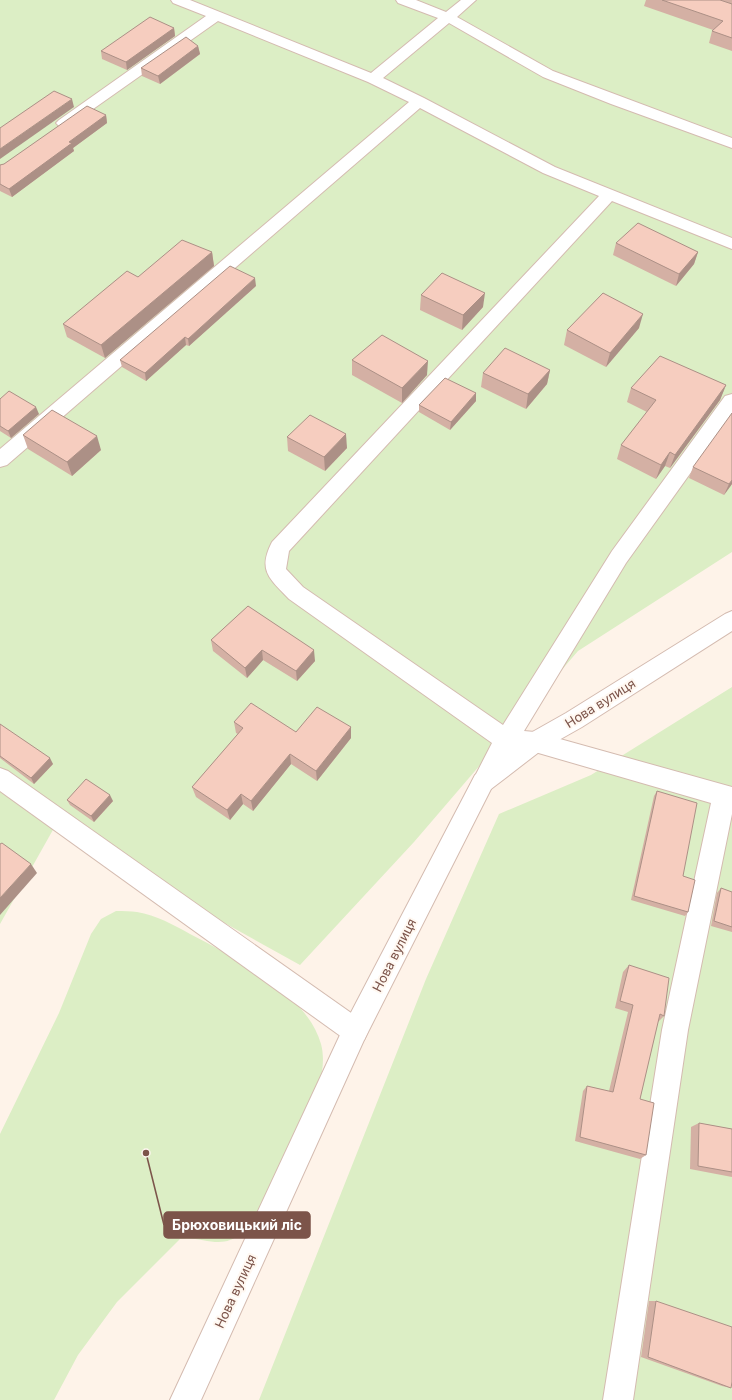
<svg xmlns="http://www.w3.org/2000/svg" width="732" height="1400" font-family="Inter,sans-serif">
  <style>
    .green { fill: #dceec5 }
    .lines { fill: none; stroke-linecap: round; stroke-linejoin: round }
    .minor-casing { stroke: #d4bbb0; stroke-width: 2 }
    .tertiary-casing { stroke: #d4bbb0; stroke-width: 2 }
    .minor { fill: #fff; fill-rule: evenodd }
    .tertiary { fill: #fff; fill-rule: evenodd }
    .wall { fill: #d4b0a4 }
    .shaded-wall { fill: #ac9086 }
    .building { fill: #f6cdbf; stroke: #ac9086 }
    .labels { text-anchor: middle; stroke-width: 4; stroke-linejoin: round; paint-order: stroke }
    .street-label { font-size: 13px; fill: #7c544a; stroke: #fff8f1 }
    .leader { fill: none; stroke: #7c544a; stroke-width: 1.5 }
    .callout-dot { fill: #7c544a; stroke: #fff8f1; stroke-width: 1.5 }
    .callout { fill: #7c544a; stroke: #7c544a; stroke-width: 1.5 }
    .callout-label { font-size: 14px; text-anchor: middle; font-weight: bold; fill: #fff }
  </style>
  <rect width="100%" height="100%" fill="#fef3e9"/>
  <g class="green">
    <polygon points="0,0 732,0 732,552 578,651 414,842 300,965 54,828 0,924"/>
    <polygon points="732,687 732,1400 259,1400 426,979 499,814 591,775"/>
    <path d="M116,911C123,911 131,911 137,912C156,915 174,925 190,934C225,952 260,971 289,997C303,1009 316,1026 321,1044C331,1081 300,1130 285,1163C273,1190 261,1228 230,1240C215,1246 197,1236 180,1239L117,1302L78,1355L54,1400H0V1134L59,1013L91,934L101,919Z"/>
  </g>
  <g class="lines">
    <defs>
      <g id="minor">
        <path d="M171,0H190L371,73L438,18L398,3L396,0H416L446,12L461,0H476L457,17L553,71L732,138V148L611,104L543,77L449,23L383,78L424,98L555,167L732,238V249L612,201L289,551L286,569L303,587L503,725L612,551L725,396L732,394V415L626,563L524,731L535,732L732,787V814L688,1030L633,1400H603L662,1030L711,803L535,752L512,750L491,789L483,792L475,789L472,782L492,743L289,599C270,579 257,571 272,542L599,196L543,173L420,108L7,465L0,467V449L409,102L368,82L218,21L69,126H59L56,123L59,120L206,16L173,3Z"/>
        <polygon points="0,768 8,771 364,1022 368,1031 364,1040 355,1044 346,1040 0,791"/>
      </g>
      <polygon id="tertiary" points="732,611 732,631 582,727 543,749 491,789 364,1040 201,1400 170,1400 346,1022 475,775 527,735 566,713 725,614"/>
    </defs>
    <use href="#minor" class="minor-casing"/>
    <use href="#tertiary" class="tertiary-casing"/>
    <use href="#minor" class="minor"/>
    <use href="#tertiary" class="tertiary"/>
  </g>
  <g class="wall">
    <polygon points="646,0 732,0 732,51 709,43 712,31 713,30 644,6"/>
    <polygon points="174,28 175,36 127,70 102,59 101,51"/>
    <polygon points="198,46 200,54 160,84 142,76 141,68"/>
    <polygon points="106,115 107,123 73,148 74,151 12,197 0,191 0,165 4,164"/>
    <polygon points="616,243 698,252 694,264 676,286 613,255"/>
    <polygon points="212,252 214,266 105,358 67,337 63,324 138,277"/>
    <polygon points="256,286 189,346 186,345 146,381 122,367 120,360"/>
    <polygon points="421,295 483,307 462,330 420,310"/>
    <polygon points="639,328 606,367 564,345 567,330"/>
    <polygon points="352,360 427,375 402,403 352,375"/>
    <polygon points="550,370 547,384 526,409 481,387 483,373"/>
    <polygon points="726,385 720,400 670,468 665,466 656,479 617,459 621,445 647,412 627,402 631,388"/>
    <polygon points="0,399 39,414 11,438 0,431"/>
    <polygon points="476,401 450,430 419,412 419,405"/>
    <polygon points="23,435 101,450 72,476 28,449"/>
    <polygon points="287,437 347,448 325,471 288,451"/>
    <polygon points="693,467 732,484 724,495 689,478"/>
    <polygon points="248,606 315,661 297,681 263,660 247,678 213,651 211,640"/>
    <polygon points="234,722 296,732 351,727 351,738 317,781 291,764 253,811 243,804 230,820 196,797 192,787 238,734 236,733"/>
    <polygon points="0,724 53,764 34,784 0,758"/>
    <polygon points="657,791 688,912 685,916 631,900 654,796"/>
    <polygon points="67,800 113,801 94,822 70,805"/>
    <polygon points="721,888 732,892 732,932 711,926 717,893"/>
    <polygon points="629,965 664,1016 658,1022 640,1099 646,1155 640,1159 575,1141 583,1091 587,1086 609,1091 628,1012 615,1008 623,972"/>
    <polygon points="699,1123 732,1129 732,1177 690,1169 691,1127"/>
    <polygon points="649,1301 656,1301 731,1388 722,1386 641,1357"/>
  </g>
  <g class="shaded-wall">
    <polygon points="174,28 175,36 127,70 126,62"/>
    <polygon points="198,46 200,54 160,84 158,76"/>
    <polygon points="72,99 74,107 0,159 0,149"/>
    <polygon points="106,115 107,123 73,148 74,151 12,197 9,189 69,142"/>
    <polygon points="212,252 214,266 105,358 101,345"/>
    <polygon points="698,252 694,264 676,286 679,274"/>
    <polygon points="255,278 256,286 189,346 188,339"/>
    <polygon points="485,293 483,307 462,330 463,315"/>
    <polygon points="643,314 639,328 606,367 610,353"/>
    <polygon points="185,337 186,345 146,381 145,373"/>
    <polygon points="428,361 427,375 402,403 402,388"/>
    <polygon points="550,370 547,384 526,409 528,394"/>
    <polygon points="726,385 720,400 670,468 675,455"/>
    <polygon points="476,393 476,401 450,430 451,422"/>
    <polygon points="36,407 39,414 11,438 8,431"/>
    <polygon points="346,434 347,448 325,471 324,457"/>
    <polygon points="97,436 101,450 72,476 67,462"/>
    <polygon points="670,452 665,466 656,479 661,465"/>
    <polygon points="732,480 732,484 724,495 729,484"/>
    <polygon points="262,650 263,660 247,678 245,668"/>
    <polygon points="314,650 315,661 297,681 296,671"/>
    <polygon points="351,727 351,738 317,781 316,771"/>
    <polygon points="290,754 291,764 253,811 251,801"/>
    <polygon points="50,758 53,764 34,784 31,778"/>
    <polygon points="241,794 243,804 230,820 227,810"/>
    <polygon points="110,795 113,801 94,822 91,816"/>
    <polygon points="31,864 37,873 0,915 0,898"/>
  </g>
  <g class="building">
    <polygon points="662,0 720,0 732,4 732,38 712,31 723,21"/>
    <polygon points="150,17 174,28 126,62 101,51"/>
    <polygon points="186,37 198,46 158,76 141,68"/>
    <polygon points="54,91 72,99 0,149 0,128"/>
    <polygon points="87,106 106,115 69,142 72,143 9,189 0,184 0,165 4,164"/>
    <polygon points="638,223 698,252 679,274 616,243"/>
    <polygon points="182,240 212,252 101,345 63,324 127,271 138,277"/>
    <polygon points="230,266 255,278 188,339 185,337 145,373 120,360"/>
    <polygon points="442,273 485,293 463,315 421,295"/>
    <polygon points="603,293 643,314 610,353 567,330"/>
    <polygon points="382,335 428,361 402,388 352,360"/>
    <polygon points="505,348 550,370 528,394 483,373"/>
    <polygon points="660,356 726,385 675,455 670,452 661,465 621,445 656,400 631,388"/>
    <polygon points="445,378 476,393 451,422 419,405"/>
    <polygon points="9,391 36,407 8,431 0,426 0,399"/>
    <polygon points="52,410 97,436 67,462 23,435"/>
    <polygon points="732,413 732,480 729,484 693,467"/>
    <polygon points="310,415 346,434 324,457 287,437"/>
    <polygon points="248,606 314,650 296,671 262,650 245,668 211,640"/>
    <polygon points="251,703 296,732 317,707 351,727 316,771 290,754 251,801 241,794 227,810 192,787 243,728 234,722"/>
    <polygon points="0,724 50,758 31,778 0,756"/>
    <polygon points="86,779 110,795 91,816 67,800"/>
    <polygon points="657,791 697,803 683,876 695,880 688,912 634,896"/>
    <polygon points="2,843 31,864 0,898 0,844"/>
    <polygon points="721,888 732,892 732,927 714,921"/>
    <polygon points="629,965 669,978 664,1016 660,1014 640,1099 654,1103 646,1155 580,1137 587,1086 613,1092 633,1005 620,1001"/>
    <polygon points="699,1123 732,1129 732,1172 698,1166"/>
    <polygon points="656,1301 732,1327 732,1382 731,1388 648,1357"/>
  </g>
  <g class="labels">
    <g class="street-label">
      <text transform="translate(600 703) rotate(-32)" y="5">Нова вулиця</text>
      <text transform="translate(394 955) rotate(-63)" y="5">Нова вулиця</text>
      <text transform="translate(235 1291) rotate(-65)" y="5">Нова вулиця</text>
    </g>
  </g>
  <path class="leader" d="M146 1153L164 1225"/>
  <circle class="callout-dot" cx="146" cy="1153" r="4"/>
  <rect class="callout" x="164" y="1212" width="146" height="26" rx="4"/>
  <g class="callout-label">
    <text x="237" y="1230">Брюховицький ліс</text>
  </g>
</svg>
